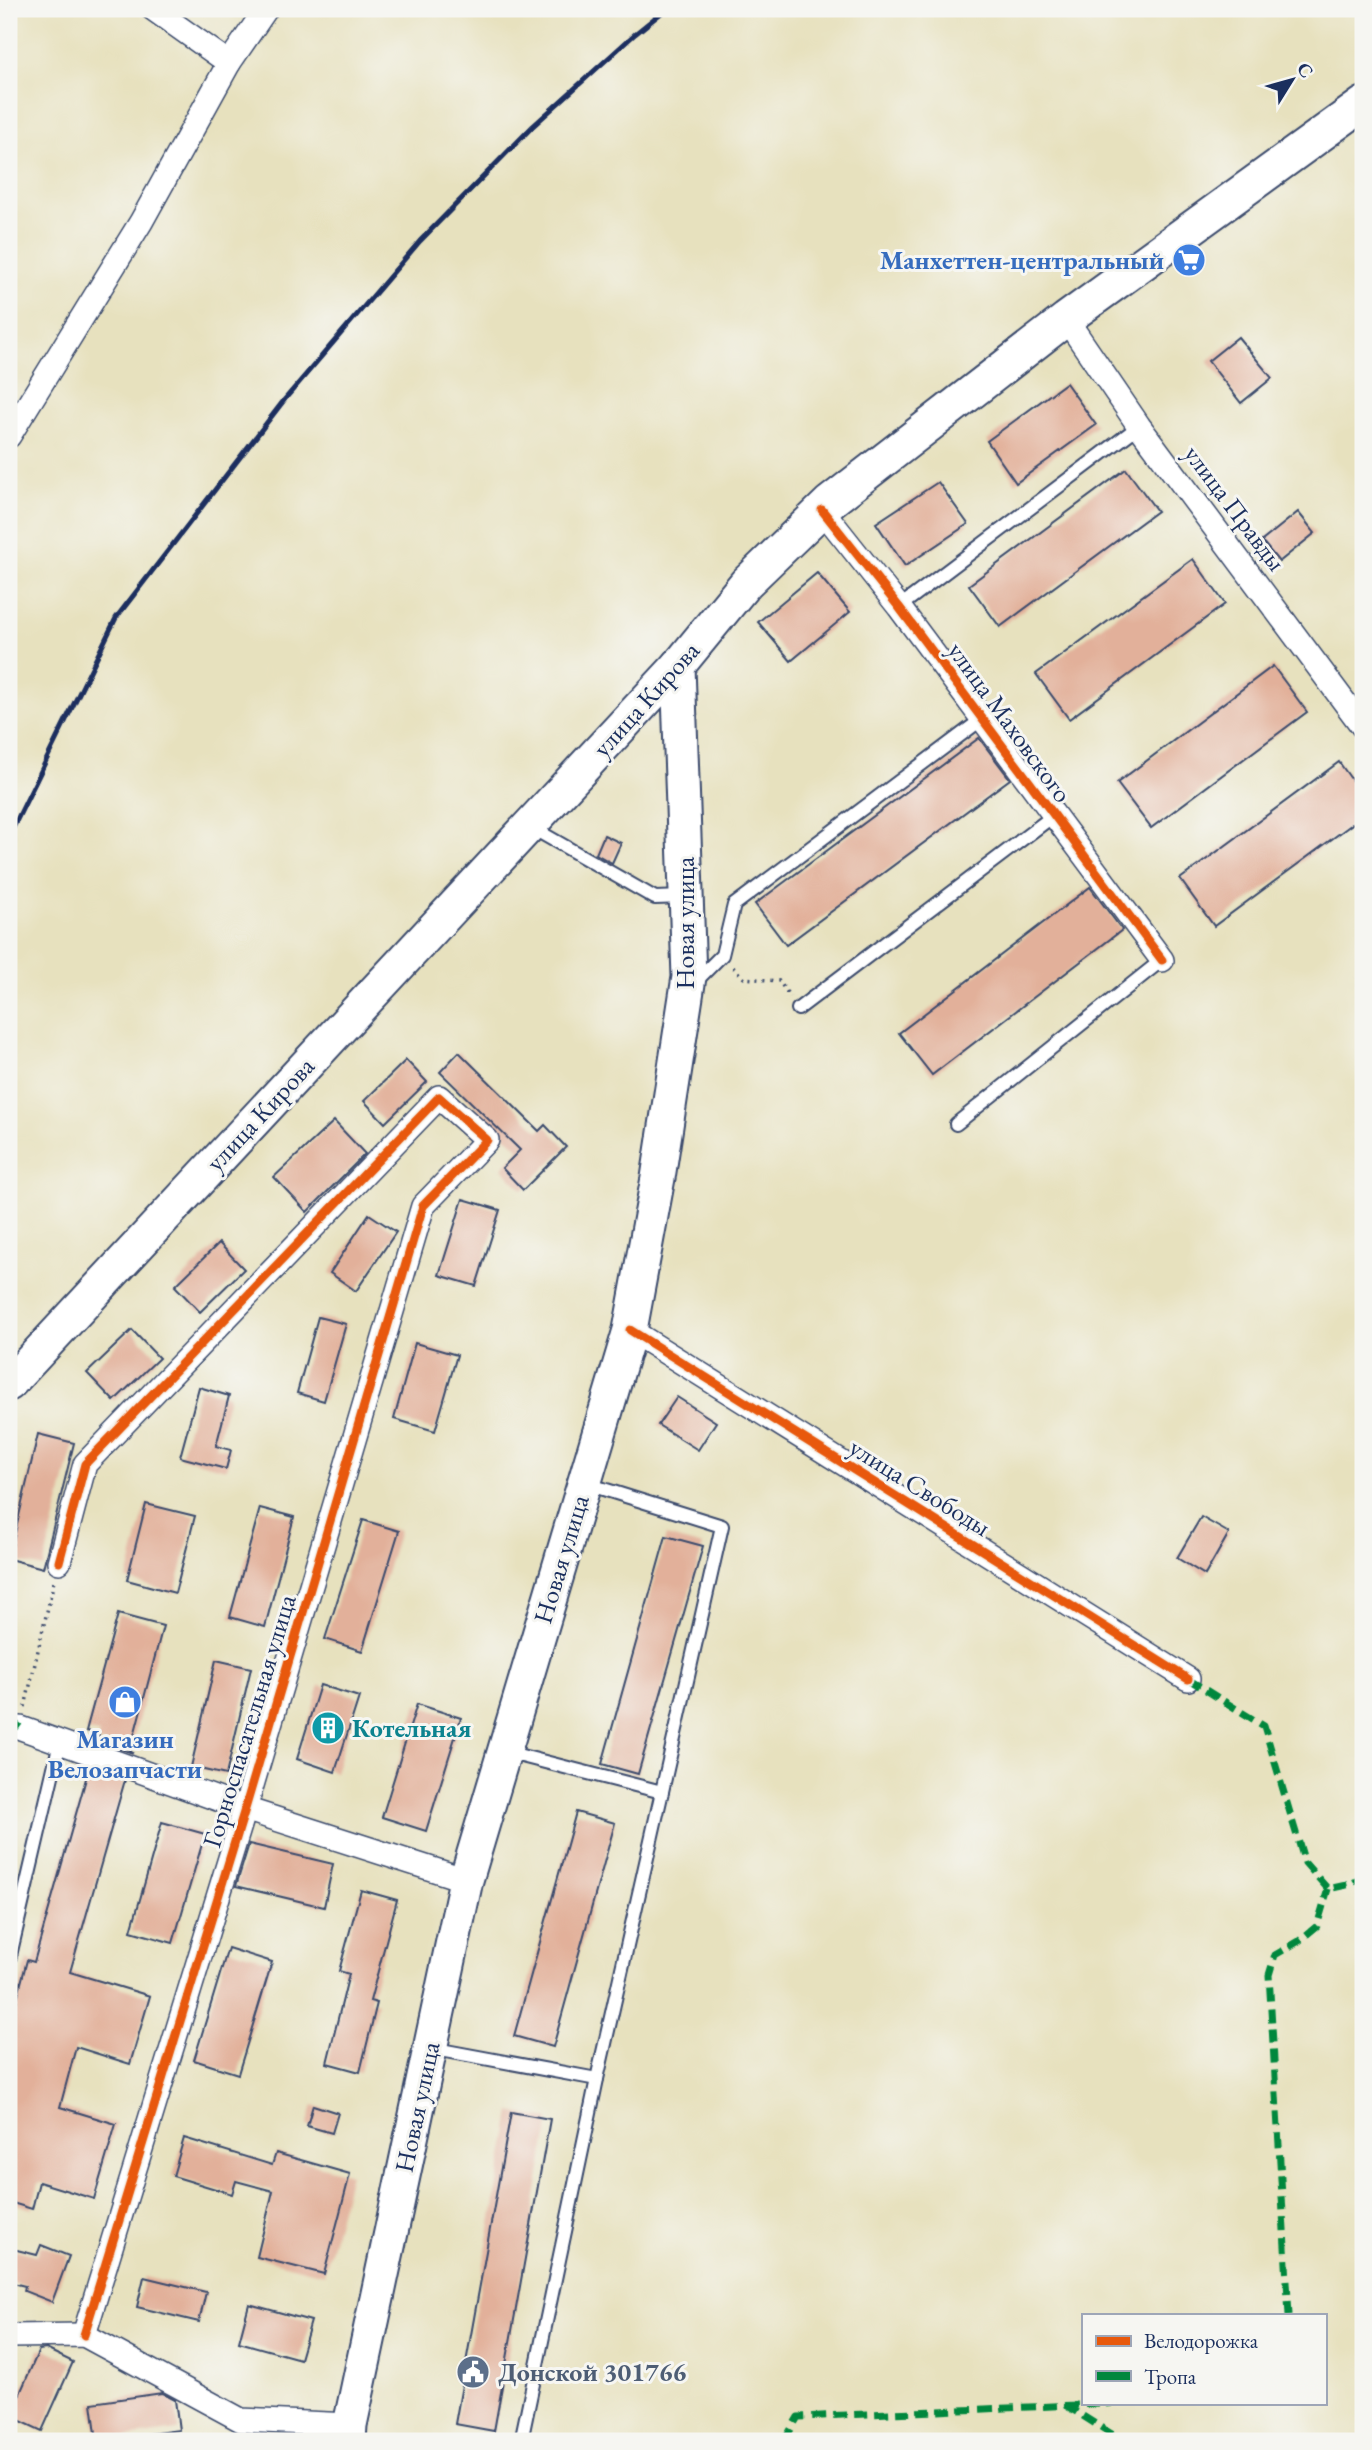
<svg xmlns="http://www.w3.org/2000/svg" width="1372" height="2450" font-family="'EB Garamond',serif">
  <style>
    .building { fill: #e2b09a }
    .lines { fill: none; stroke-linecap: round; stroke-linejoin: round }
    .lane-casing { stroke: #3a4a6c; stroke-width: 16 }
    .street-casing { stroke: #3a4a6c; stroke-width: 26 }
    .secondary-casing { stroke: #3a4a6c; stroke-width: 37 }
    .path { stroke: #3a4a6c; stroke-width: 3.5; stroke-dasharray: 2 5; stroke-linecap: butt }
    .lane { stroke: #fff; stroke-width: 12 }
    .street { stroke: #fff; stroke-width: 23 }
    .secondary { stroke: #fff; stroke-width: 33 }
    .rail { stroke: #1b2f5e; stroke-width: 5 }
    .quiet { stroke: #00873e; stroke-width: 7; stroke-dasharray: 14 7; stroke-linecap: butt }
    .cycleway-casing { stroke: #f6f6f2; stroke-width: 13 }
    .cycleway { stroke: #e8590c; stroke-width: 9 }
    .labels { text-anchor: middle; stroke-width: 6; stroke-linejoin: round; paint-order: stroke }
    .shop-label { font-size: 26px; font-weight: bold; fill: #366cbe; stroke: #f6f6f2; text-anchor: end }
    .street-label { font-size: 26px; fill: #1b2f5e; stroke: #f6f6f2 }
    .culture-label { font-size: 26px; font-weight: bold; fill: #0d838f; stroke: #f6f6f2; text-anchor: start }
    .service-label { font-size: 26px; font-weight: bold; fill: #4e5e75; stroke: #f6f6f2; text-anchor: start }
  </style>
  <rect width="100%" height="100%" fill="#f6f6f2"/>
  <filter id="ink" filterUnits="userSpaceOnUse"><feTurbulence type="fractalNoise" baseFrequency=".0143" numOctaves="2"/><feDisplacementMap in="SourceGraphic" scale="14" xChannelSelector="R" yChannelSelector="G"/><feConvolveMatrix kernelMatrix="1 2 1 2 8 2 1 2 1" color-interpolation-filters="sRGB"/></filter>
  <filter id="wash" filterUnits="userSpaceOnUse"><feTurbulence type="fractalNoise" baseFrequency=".00686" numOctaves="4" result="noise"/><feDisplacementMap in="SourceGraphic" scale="28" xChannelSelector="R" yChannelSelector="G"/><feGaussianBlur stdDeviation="1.57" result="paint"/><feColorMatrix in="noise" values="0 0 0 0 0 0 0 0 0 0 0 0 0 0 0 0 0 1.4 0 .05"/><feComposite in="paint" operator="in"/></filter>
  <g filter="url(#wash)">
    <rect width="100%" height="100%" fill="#e7e1be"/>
    <g id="blocks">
      <g class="building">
        <polygon points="1238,337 1272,378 1241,403 1208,361"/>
        <polygon points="1066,383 1096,425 1016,483 987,441"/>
        <polygon points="1126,469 1157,511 1000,627 969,585"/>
        <polygon points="938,482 968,524 905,566 876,523"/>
        <polygon points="1298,512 1315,533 1279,562 1262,541"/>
        <polygon points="1193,559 1225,604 1069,719 1036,674"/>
        <polygon points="817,573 850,612 791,661 758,622"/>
        <polygon points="1273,666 1307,712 1151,828 1117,783"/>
        <polygon points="979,738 1010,779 786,945 755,904"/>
        <polygon points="1339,762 1363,796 1363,816 1214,926 1180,879"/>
        <polygon points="604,835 621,843 612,863 596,854"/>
        <polygon points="1090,887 1122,930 932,1075 899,1033"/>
        <polygon points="459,1052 539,1131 545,1125 566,1147 523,1190 502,1168 520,1150 440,1072"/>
        <polygon points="406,1060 427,1082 385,1123 364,1101"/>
        <polygon points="334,1121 365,1154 307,1212 274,1177"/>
        <polygon points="463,1199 500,1210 476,1286 439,1275"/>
        <polygon points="369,1214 396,1232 356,1291 330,1273"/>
        <polygon points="219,1243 244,1269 200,1312 175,1286"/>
        <polygon points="318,1317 346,1324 324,1401 297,1393"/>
        <polygon points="132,1330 159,1358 114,1401 87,1373"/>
        <polygon points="415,1343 457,1355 435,1431 394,1419"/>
        <polygon points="199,1387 229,1396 216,1446 231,1450 226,1469 180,1457"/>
        <polygon points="677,1397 716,1422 698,1450 658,1425"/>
        <polygon points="38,1434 74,1443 43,1568 9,1559"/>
        <polygon points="146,1504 195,1516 175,1593 127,1580"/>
        <polygon points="260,1508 294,1517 265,1627 230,1617"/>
        <polygon points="1201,1517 1229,1533 1205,1575 1177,1558"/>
        <polygon points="363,1520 399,1531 362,1651 325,1639"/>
        <polygon points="666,1536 703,1546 638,1774 602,1764"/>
        <polygon points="118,1614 163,1626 130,1751 133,1753 97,1741 99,1734 86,1731"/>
        <polygon points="216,1660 251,1668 226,1775 191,1767"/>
        <polygon points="320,1685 359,1697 335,1772 297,1759"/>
        <polygon points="417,1704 461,1718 426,1831 382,1817"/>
        <polygon points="89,1768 125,1780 70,1972 150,1996 130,2064 76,2047 60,2107 116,2124 94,2199 39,2182 32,2209 9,2202 9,2029 27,1960 34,1962"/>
        <polygon points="576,1812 615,1823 553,2047 514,2036"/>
        <polygon points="162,1822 205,1834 173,1943 131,1931"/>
        <polygon points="249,1844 333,1864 324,1907 236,1886"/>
        <polygon points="361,1890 397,1900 370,2001 377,2003 360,2072 327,2063 349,1974 339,1971"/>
        <polygon points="228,1948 272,1962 238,2074 194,2060"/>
        <polygon points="313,2105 338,2113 332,2133 307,2126"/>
        <polygon points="511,2112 550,2119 494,2431 455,2424"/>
        <polygon points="184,2138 272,2165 276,2153 350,2174 324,2274 257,2257 273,2191 236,2181 232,2194 173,2176"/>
        <polygon points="41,2245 69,2256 52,2302 24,2291 25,2286 9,2282 9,2248 37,2255"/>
        <polygon points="144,2277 206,2292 199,2322 137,2307"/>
        <polygon points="249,2304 311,2321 300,2359 239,2342"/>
        <polygon points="46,2349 73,2362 42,2431 10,2416 39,2350"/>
        <polygon points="162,2393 175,2400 179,2430 97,2441 92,2403"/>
      </g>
    </g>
  </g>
  <g filter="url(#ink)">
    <use href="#blocks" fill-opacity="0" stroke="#3a4a6c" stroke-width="2"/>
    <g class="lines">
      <defs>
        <g id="lane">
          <polyline points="899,607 1139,426"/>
          <polyline points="529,826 655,898 684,897"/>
          <polyline points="694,977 699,978 722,955 734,905 982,719"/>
          <polyline points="798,1009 1053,816"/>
          <polyline points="956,1124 1162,960"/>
          <polyline points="506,1752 662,1792"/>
          <polyline points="9,1960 60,1742"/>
          <polyline points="430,2048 597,2079"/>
          <polyline points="521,2441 597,2079 722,1526 584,1483"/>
        </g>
        <g id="street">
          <polyline points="229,63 266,9"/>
          <polyline points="1066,319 1139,426 1363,727"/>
          <polyline points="9,436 141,222 229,63 153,9"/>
          <polyline points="822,510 899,607 1162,960"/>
          <polyline points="630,1330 1188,1679"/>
          <polyline points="59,1562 85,1464 439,1097 487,1140 423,1206 245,1809 84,2335"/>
          <polyline points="21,1728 245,1809 466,1880"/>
          <polyline points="9,2336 84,2335 241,2420 350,2425"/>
        </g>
        <g id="secondary">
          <polyline points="9,1384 678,666 746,583 830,502 1066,319 1363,104"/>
          <polyline points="349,2441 350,2425 466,1880 630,1330 658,1178 689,977 678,666"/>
        </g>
      </defs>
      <use href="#lane" class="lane-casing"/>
      <use href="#street" class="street-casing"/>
      <use href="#secondary" class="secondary-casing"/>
      <g class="path">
        <polyline points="733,967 744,978 779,981 790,997"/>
        <polyline points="25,1707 54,1581"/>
      </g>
      <use href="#lane" class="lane"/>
      <use href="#street" class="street"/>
      <use href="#secondary" class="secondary"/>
      <polyline class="rail" points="9,836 116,618 285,399 420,241 533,126 635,34 666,9"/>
      <g class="quiet">
        <polyline points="1188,1679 1264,1726 1305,1863 1328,1889 1351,1884 1363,1877"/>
        <polyline points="9,1719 21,1728"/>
        <polyline points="1289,2315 1269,1975 1275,1955 1299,1941 1317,1926 1328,1889"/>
        <polyline points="1065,2405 1123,2441"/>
        <polyline points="784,2441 798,2417 1122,2403"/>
      </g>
      <defs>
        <g id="cycleway">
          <polyline points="822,510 899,607 1162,960"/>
          <polyline points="630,1330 1188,1679"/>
          <polyline points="59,1562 85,1464 439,1097 487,1140 423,1206 245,1809 84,2335"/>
        </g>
      </defs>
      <use href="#cycleway" class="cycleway-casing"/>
      <use href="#cycleway" class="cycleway"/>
    </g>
  </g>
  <defs>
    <symbol id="supermarket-disc" viewBox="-11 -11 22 22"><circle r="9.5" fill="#3f7fe0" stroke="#f6f6f2"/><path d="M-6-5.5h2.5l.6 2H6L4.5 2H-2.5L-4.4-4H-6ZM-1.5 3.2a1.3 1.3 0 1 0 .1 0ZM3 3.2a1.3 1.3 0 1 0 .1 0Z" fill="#fff"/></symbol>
    <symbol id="shop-disc" viewBox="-11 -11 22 22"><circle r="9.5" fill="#3f7fe0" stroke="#f6f6f2"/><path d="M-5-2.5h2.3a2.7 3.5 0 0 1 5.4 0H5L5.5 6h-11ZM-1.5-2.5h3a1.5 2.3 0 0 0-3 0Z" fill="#fff"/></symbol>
    <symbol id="building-disc" viewBox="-11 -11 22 22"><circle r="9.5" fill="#0f9aa8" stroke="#f6f6f2"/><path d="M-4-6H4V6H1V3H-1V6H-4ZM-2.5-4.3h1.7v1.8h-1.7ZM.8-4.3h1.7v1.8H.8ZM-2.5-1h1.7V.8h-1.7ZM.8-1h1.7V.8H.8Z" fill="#fff"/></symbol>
    <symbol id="civic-disc" viewBox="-11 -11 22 22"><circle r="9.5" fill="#5c6f8a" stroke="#f6f6f2"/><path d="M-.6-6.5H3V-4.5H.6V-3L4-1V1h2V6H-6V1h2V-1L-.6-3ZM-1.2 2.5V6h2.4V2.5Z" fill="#fff"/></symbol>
  </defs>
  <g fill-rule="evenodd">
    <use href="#supermarket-disc" x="1170" y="241" width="38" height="38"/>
    <use href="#shop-disc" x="106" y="1683" width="38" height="38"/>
    <use href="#building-disc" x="309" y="1709" width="38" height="38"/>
    <use href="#civic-disc" x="454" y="2353" width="38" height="38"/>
  </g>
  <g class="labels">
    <g class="shop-label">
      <text x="1164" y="269">Манхеттен-центральный</text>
      <text x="125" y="1748" text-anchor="middle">Магазин<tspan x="125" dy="30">Велозапчасти</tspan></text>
    </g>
    <g class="street-label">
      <text transform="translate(1235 508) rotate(53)" y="9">улица Правды</text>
      <text transform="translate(646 699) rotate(-48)" y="9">улица Кирова</text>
      <text transform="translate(1010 722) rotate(54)" y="9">улица Маховского</text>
      <text transform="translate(685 923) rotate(-90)" y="9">Новая улица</text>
      <text transform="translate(260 1114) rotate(-47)" y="9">улица Кирова</text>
      <text transform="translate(920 1487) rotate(32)" y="9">улица Свободы</text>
      <text transform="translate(561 1559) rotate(-73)" y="9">Новая улица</text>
      <text transform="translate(249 1721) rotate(-73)" y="9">Горноспасательная улица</text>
      <text transform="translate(417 2107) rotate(-78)" y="9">Новая улица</text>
    </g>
    <g class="culture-label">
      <text x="352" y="1737">Котельная</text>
    </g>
    <g class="service-label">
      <text x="498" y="2381">Донской 301766</text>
    </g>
  </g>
  <rect width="1372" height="2450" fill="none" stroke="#f6f6f2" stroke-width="35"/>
  <rect x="1082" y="2314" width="245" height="91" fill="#f6f6f2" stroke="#9ea6b7" stroke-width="2"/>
  <rect x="1096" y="2336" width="35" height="10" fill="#e8590c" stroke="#9ea6b7" stroke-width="2"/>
  <text x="1144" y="2348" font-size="21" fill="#1b2f5e">Велодорожка</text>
  <rect x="1096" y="2371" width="35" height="10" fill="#00873e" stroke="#9ea6b7" stroke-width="2"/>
  <text x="1144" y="2384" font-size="21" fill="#1b2f5e">Тропа</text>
  <g transform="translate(1292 80) rotate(53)" stroke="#f6f6f2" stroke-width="5" paint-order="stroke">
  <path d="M0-5L12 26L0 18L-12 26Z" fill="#1b2f5e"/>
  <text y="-10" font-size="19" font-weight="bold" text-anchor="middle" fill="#1b2f5e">С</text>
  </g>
</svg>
